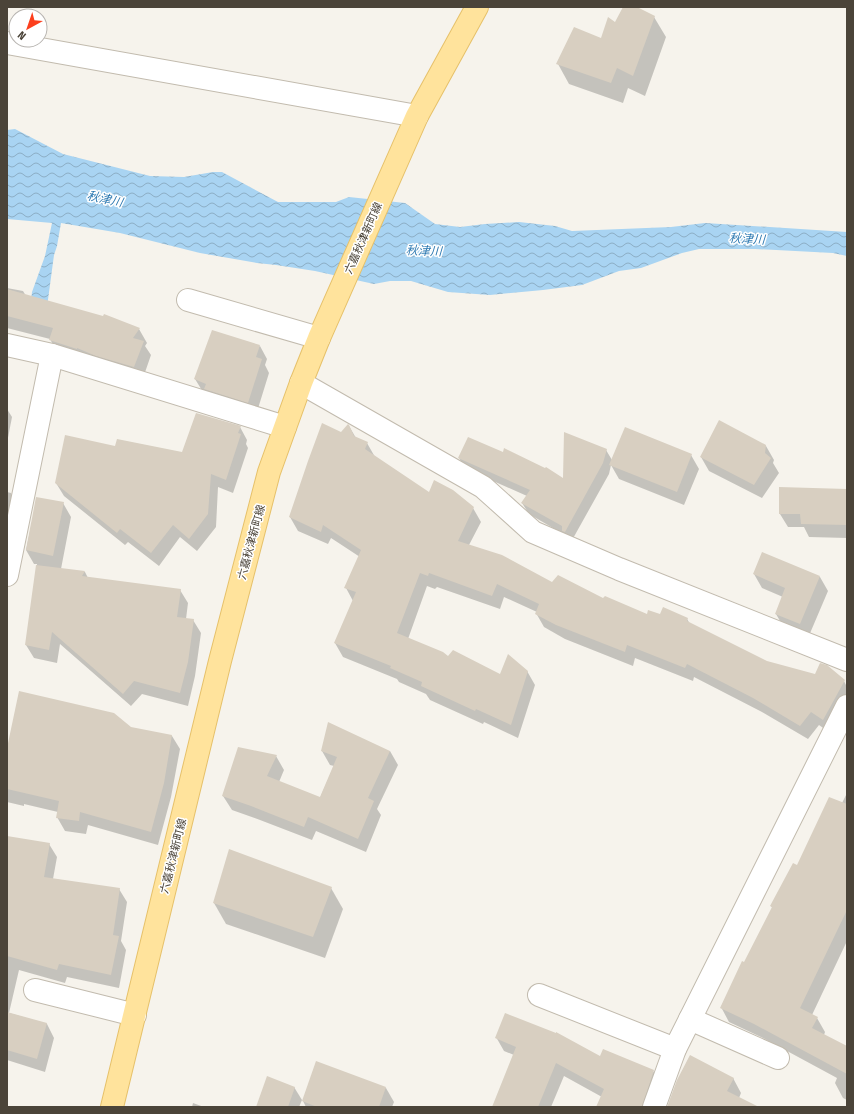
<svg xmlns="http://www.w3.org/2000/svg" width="854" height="1114" font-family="'Fira Sans Condensed','Noto Sans JP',sans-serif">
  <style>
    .water { fill: url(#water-waves) }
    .shadow { fill: #0003 }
    .building { fill: #d8cfc1 }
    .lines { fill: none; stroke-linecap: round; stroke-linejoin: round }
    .minor-casing { stroke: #c2bbae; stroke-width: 24 }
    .major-casing { stroke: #e6c16a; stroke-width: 24 }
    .minor { stroke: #fff; stroke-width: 22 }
    .major { stroke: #ffe39c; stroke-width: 22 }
    .labels { text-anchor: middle; stroke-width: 3; stroke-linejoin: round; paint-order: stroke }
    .street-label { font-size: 11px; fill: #4b4439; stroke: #fff }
    .water-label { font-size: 12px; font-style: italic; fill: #2e7ab2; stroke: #fff }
  </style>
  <defs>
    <pattern id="water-waves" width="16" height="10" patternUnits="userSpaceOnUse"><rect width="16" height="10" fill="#a9d4f2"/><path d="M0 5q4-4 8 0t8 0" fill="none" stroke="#8caec5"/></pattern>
  </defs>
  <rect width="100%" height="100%" fill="#f6f3ec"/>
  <polygon class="water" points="15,129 63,154 150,176 184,177 213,172 222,172 278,202 336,202 349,197 405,203 435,224 460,227 485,224 519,222 555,226 572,231 671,227 705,223 847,232 847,256 833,253 755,249 699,249 682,253 641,268 619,271 582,285 543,290 490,295 448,292 411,281 390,281 374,284 315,271 276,265 257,263 200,253 120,233 61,223 57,246 54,255 45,322 29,320 32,292 45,256 52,223 7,219 7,130"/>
  <g class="shadow">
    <polygon points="624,7 634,7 654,17 666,37 645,96 628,88 623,103 569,84 558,64 601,39 615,24"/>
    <polygon points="7,288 23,291 26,296 139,329 147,343 145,346 151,355 142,381 58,354 50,339 7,328"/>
    <polygon points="260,346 267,359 265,365 269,373 256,415 203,392 195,379"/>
    <polygon points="7,409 12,417 7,443"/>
    <polygon points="349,426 356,438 367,443 375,457 429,494 473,508 481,522 469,545 552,584 603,599 648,615 687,619 690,624 766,662 815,675 844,681 847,687 847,703 830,733 819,725 808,739 762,712 694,677 693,681 635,658 633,666 565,639 544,627 536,613 537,612 504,597 500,609 437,587 435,589 427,586 408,639 448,657 501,675 527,671 535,685 518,738 484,722 483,724 430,700 426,694 399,682 397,679 343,657 335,643 353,601 346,588 360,557 331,538 328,544 298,531 290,517 341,434"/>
    <polygon points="240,427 247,440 246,444 248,448 233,493 218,487 216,527 197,551 180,537 159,566 128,542 125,545 64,496 56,483 116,448 183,454"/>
    <polygon points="766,446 774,460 773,463 779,473 762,498 709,471 701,457"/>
    <polygon points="606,450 612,460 691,455 699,469 684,505 619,479 611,465 609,474 571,542 565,535 529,514 522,503 527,496 466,469 459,458 564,479"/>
    <polygon points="780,488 847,490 847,538 809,537 804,527 788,527 780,514"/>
    <polygon points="7,492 11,493 14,500 7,537"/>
    <polygon points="37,498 63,503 71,517 61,569 85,572 88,578 180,590 188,603 186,619 193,620 201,633 195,676 188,706 142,694 131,706 60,644 57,663 34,658 26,645 37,564 34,564 26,550"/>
    <polygon points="754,574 820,577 828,591 808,638 784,628 776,614 783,597 762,588"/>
    <polygon points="130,728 172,736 180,749 171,797 158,845 88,825 86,834 65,831 57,817 58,812 24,804 24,806 7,802 7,752"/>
    <polygon points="322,751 390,751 398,765 377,809 381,815 366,852 316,831 312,840 260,820 232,810 223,796 276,756 284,770 279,782 320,798 334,766 330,765"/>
    <polygon points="847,793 847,941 812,1015 817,1018 825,1032 824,1035 847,1050 847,1100 843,1098 835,1083 837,1078 763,1038 729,1022 721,1007 773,909 771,906 842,803"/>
    <polygon points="7,837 49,844 57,857 53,879 119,889 127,902 121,941 126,950 119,988 67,977 65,983 19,970 9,1013 47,1024 54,1038 45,1072 7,1060"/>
    <polygon points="331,888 343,909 325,958 226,924 214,903"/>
    <polygon points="496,1037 601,1057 653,1071 661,1085 648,1107 598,1107 602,1097 564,1076 551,1107 493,1107 514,1055 504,1051"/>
    <polygon points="733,1078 741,1093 739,1098 757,1107 692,1107"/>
    <polygon points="294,1087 302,1100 299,1107 257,1107"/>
    <polygon points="386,1088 394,1102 392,1107 306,1107 303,1101"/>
    <polygon points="193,1103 204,1107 192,1107"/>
  </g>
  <g class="building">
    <polygon points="623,7 637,7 655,16 633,76 617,68 611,83 556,64 574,27 601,38 608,17 615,22"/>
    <polygon points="7,289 103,316 104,314 140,328 133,338 144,341 134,367 96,356 77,348 77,349 49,340 53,328 7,316"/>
    <polygon points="212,330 260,345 256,357 262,359 248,403 204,389 206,384 194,379"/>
    <polygon points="196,413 241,426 238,433 241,434 226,480 211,474 208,514 189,539 173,525 151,553 120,529 117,533 55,483 65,435 115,446 117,439 182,452"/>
    <polygon points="719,420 766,445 765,453 771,458 754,485 700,457"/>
    <polygon points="322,423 341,432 348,424 349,425 354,436 368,442 365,449 429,492 434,480 453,490 474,507 458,541 502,555 552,582 558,575 603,598 605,596 647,614 648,610 660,614 663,607 688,618 687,621 767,661 815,674 820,663 827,665 845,680 823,720 811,712 800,726 753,698 687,664 685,668 627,645 625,652 556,625 535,614 539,604 497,584 492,596 429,573 428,576 420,573 397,633 443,652 448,656 453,650 500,674 508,654 528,671 511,725 476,709 475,711 421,686 422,682 390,668 391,666 334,643 356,592 344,588 361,550 323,525 321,532 289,517 308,461"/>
    <polygon points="625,427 692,454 677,492 609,465"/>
    <polygon points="564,432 607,449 603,463 565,532 562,531 562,526 521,503 530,490 458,458 468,437 503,452 504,448 545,468 546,467 563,478"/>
    <polygon points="779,487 847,489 847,525 801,524 800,514 779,514"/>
    <polygon points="36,497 64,502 53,556 26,550"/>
    <polygon points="762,552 820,576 800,624 775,614 785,588 753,574"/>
    <polygon points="36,565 85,571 82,576 181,589 177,617 194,619 188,662 180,693 134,681 123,694 52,632 49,650 25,645"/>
    <polygon points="19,691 114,713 131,727 172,735 164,783 151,832 80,812 79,821 56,818 59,801 7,789 7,748"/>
    <polygon points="328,722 390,751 368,798 374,801 358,839 308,817 304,827 251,806 222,796 238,747 277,755 267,776 320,797 337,757 321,751"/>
    <polygon points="829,797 847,804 847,910 800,1008 818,1017 812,1028 847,1046 847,1074 754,1024 720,1008 742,961 744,962 772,907 770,906 793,863 797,865"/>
    <polygon points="7,836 50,843 44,877 120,888 113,935 119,936 111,975 59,964 57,970 7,956"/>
    <polygon points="229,849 332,887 313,937 213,903"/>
    <polygon points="7,1012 47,1023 37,1059 7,1050"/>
    <polygon points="505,1013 556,1033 556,1032 600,1056 603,1049 654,1070 642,1107 596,1107 604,1089 556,1063 538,1107 492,1107 516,1047 495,1038"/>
    <polygon points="690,1055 734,1078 727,1091 759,1107 667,1107 677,1080"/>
    <polygon points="316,1061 386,1087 379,1107 317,1107 302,1101"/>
    <polygon points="267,1076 295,1087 288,1107 256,1107"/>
  </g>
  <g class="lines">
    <defs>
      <g id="minor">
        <polyline points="7,43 417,116"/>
        <polyline points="188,300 319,338"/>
        <polyline points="7,345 52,355 285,427"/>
        <polyline points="301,383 483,487 533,532 619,569 847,660"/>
        <polyline points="7,575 52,355"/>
        <polyline points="35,990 135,1015"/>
        <polyline points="539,995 675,1049"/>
        <polyline points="690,1019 778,1058"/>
        <polyline points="654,1107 675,1049 847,706"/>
      </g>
      <polyline id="major" points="112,1107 220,661 269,472 301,383 319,338 417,116 477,7"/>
    </defs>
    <use href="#minor" class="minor-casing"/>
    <use href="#major" class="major-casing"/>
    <use href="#minor" class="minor"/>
    <use href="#major" class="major"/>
  </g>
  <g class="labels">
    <g class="street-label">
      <text transform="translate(363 238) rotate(-66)" y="4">六嘉秋津新町線</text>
      <text transform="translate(251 542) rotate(-75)" y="4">六嘉秋津新町線</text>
      <text transform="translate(173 856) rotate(-76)" y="4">六嘉秋津新町線</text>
    </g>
    <g class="water-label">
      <text transform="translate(105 199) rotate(12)" y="4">秋津川</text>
      <text transform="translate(747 239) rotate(3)" y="4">秋津川</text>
      <text transform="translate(424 251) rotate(2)" y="4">秋津川</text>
    </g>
  </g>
  <rect width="854" height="1114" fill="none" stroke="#4b4439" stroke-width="16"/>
  <g transform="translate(28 28) rotate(220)"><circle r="19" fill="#ffffff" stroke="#b7b4b0"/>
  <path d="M0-3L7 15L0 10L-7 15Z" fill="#fc3f1d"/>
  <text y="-6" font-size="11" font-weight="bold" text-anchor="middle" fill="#4b4439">N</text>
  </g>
</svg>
